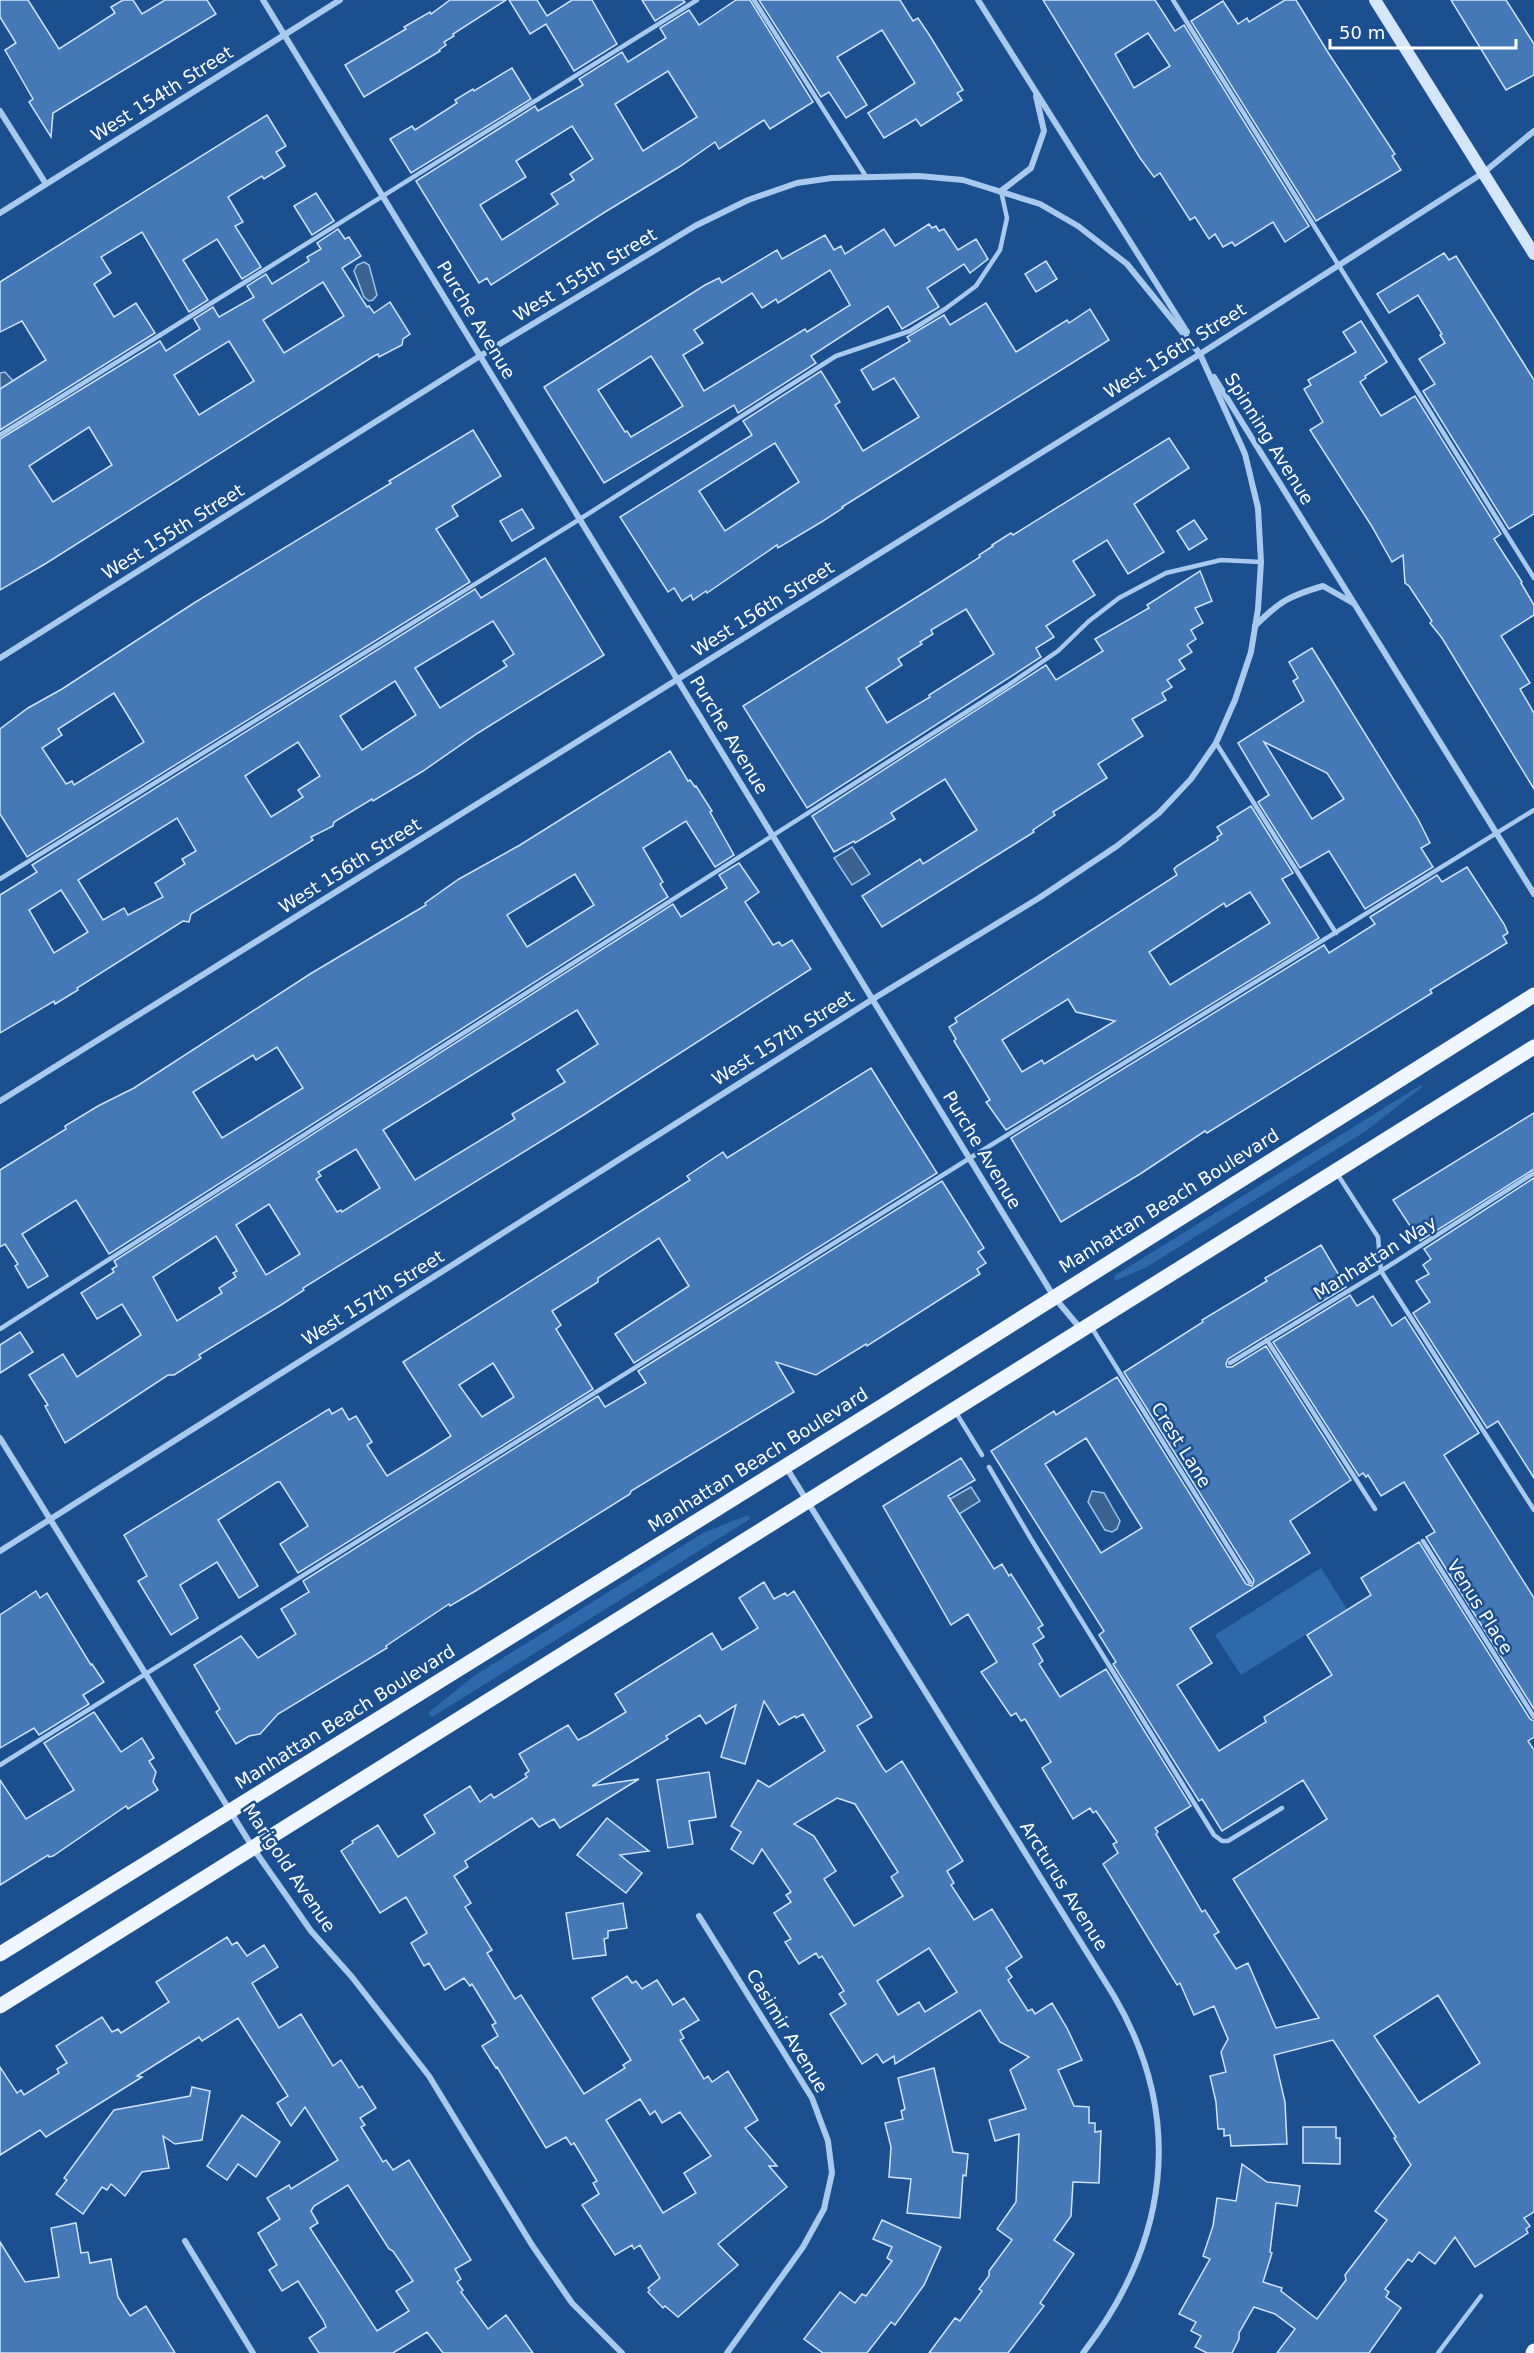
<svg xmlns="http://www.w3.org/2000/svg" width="1534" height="2353" font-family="'DejaVu Sans',sans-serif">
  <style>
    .green { fill: #2e69ad }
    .water { fill: #3c6290; stroke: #9cc4f0; stroke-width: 1.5 }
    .building { fill: #4478b7; stroke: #cfe3fa; stroke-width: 1.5; fill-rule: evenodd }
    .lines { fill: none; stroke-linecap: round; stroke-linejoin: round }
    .service { stroke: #a9c9ee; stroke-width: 4.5 }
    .minor { stroke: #a9c9ee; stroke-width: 6 }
    .secondary { stroke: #d6e6fa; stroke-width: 12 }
    .primary { stroke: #f0f6ff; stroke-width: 15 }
    .labels { text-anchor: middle; stroke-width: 5; stroke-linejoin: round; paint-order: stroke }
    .street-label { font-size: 18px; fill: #fff; stroke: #1b4f8f }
  </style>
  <rect width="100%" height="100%" fill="#1b4f8f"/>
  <g class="green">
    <polygon points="1421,1085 1422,1087 1366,1131 1145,1268 1115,1281 1114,1276"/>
    <polygon points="748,1515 750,1519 432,1717 428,1713 474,1676 703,1533"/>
    <polygon points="1321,1568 1347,1609 1241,1675 1215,1635"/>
  </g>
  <g class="water">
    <polygon points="364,262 369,265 377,295 373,300 369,301 364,297 354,271 357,265"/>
    <polygon points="5,372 14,382 0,404 0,373"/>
    <polygon points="852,847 870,874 852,885 834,858"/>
    <polygon points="971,1487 980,1501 948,1521 944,1494 950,1499"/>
    <polygon points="1092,1491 1104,1493 1120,1521 1117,1529 1112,1532 1105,1530 1088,1502"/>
  </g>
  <g class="building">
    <polygon points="0,0 28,0 59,49 115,13 111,7 123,0 133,0 142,14 165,0 207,0 216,14 53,113 51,137 29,102 33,99 5,50 16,43 0,17"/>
    <polygon points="450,0 506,0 453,34 454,36 444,42 446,45 439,50 440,51 364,97 345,65 406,29 404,27 430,12 431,14"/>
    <polygon points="509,0 537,0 547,16 572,0 592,0 617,44 574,71 546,24 530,34"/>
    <polygon points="642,0 683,0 685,2 655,21"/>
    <path d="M736,0H750L813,102L770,129L764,120L719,149L715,142L679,167L605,212L491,285L487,278L479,283L416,181L535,106L538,111L583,85L579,79L622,52L628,62L666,38L660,28L689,10L699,25ZM668,71L697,117L643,151L615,104ZM572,126L593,159L570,174L574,180L551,194L558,204L502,240L480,205L526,177L516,161Z"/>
    <polygon points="759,0 900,0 913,21 918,18 930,36 963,90 957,93 962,100 921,126 916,119 884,138 868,113 915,83 882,30 837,57 867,105 846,118 829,92 821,97"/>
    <path d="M1043,0H1155L1175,31L1184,25L1309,226L1285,242L1273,222L1235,246L1232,242L1223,247L1215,234L1209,239L1195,217L1190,220L1160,173L1154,177L1140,158ZM1148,33L1170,66L1134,88L1115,54Z"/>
    <polygon points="1285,0 1296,0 1329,54 1395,154 1392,156 1401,170 1316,221 1191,21 1223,1 1238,24 1247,18 1249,22"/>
    <polygon points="1451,0 1506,0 1534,44 1534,75 1506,90"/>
    <polygon points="512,68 531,99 411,173 390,139 412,126 415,130 457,103 455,100 473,89 474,91"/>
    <polygon points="267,115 286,146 276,152 285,166 264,179 262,176 228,197 243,222 235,226 261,267 242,279 217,239 183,260 208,300 189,312 142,232 101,257 111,273 94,284 114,317 136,303 155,333 0,430 0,389 46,360 22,321 0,332 0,282"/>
    <polygon points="316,193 334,221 312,235 294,206"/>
    <path d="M929,224L932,228L936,226L939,231L944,229L958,250L976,239L988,259L970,273L964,264L927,288L939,307L902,329L888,306L811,356L816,363L738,413L734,405L604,483L544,387L705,285L719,278L722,283L777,250L782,259L825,235L834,250L841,246L845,254L884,229L895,246ZM830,270L850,305L807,332L805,329L704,391L683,355L703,343L694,330L752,293L762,308L776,299L778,303ZM651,356L683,406L631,437L627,431L625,432L598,390Z"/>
    <path d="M338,229L345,239L349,237L361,256L342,268L367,307L369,306L374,313L390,302L410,334L403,339L402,345L379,357L378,354L374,356L45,564L0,590V439L160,341L166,351L200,329L194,319L213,307L219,317L254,297L247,286L266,274L272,284L309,261L307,257L321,249L317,243ZM323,282L344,316L284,353L263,320ZM229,341L254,381L199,415L174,375ZM89,427L112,465L53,502L29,466Z"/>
    <polygon points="1444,253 1449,260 1456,256 1534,380 1534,514 1509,529 1423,391 1435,384 1419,359 1445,343 1440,335 1442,334 1418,295 1389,313 1377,294"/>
    <polygon points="1046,261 1057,279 1036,292 1025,274"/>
    <path d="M986,303L1016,352L1067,320L1069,323L1090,309L1109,340L842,507L843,508L823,521L778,548L777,545L707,593L706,591L693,600L691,595L682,601L674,588L668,592L620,517L752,435L743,421L821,371L840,402L835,405L863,451L919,417L894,378L873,390L861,370L910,341L907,337L944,315L950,325ZM775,443L799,482L725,531L699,491Z"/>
    <polygon points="1361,321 1387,362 1365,376 1366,378 1360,382 1381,416 1415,396 1501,534 1494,539 1522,582 1521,583 1534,605 1534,615 1501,636 1530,683 1520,689 1534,713 1534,789 1442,638 1430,623 1432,621 1409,586 1405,583 1403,555 1392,562 1371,525 1310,430 1323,422 1304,389 1311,385 1308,380 1356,352 1343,332"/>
    <path d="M473,430L501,476L452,506L458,516L436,529L470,582L27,857L0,814V729L28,708L62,689L194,603L391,483L389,481ZM114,693L144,742L74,785L72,781L66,784L42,748L62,735L58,729Z"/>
    <path d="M1169,438L1189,468L1134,504L1164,552L1128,574L1107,540L1073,561L1095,595L1046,626L1054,637L1036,648L1041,657L807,808L743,706L933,587L980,557L979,555L993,546L992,545L1011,533L1013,535ZM966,609L994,654L929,695L930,697L887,723L866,688L902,665L898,659L922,644L920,642L933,634L931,630Z"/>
    <polygon points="522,509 534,528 512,541 500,521"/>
    <polygon points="1194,520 1207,539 1189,550 1177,531"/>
    <path d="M545,558L604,655L478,733L423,771L373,801L372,799L334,822L333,826L311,837L313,840L191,914L189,922L183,921L77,988L78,990L55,1004L54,1001L0,1033V895L37,872L32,865L475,589L481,598ZM493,621L514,654L503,661L507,666L440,708L415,668ZM395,681L416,715L362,750L340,716ZM298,742L320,776L298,790L303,797L271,817L245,776ZM177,818L196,851L182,859L185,864L155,883L163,897L128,915L124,908L103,920L78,880ZM61,890L88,932L54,953L29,910Z"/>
    <polygon points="1200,571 1212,601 1195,608 1203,623 1191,630 1196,639 1187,645 1192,652 1179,660 1185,669 1167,680 1172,687 1162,693 1166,700 1132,719 1143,736 1098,764 1107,778 1053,812 1055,815 1033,830 1034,832 882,927 862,896 920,859 923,864 977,830 945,779 891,813 895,819 855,843 854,841 834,852 812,816 1046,665 1056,680 1103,651 1095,639 1149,608 1147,605"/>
    <path d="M1312,648L1418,819L1430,843L1421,848L1433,867L1365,909L1329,851L1300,868L1258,802L1269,795L1238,743L1304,701L1293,681L1298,678L1289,662ZM1264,742L1327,773L1344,799L1312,819Z"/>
    <path d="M670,751L688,781L690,780L695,787L696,786L712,811L710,812L734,855L715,867L686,821L643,848L663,882L660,884L668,897L109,1254L76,1200L22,1234L48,1276L28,1288L15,1266L18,1264L5,1244L0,1247V1170L66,1129L65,1126L98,1106L134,1088L310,974L421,908L426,905L425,903L459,879L520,845ZM575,874L594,905L527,947L507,915ZM277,1047L303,1088L222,1138L193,1092L253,1055L256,1060Z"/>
    <path d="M1251,806L1293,873L1282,879L1319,938L1006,1130L986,1102L990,1100L954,1041L956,1039L949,1027L957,1022L955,1018L1177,875L1174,869L1177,866L1218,840L1217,837L1222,834L1217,827ZM1250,892L1270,923L1170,985L1149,952L1224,903L1226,907ZM1068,999L1076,1012L1115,1021L1044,1064L1042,1060L1022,1072L1002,1040Z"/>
    <path d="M739,863L759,892L745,902L773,945L779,942L782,946L792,940L811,969L585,1114L303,1288L304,1290L281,1305L199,1355L201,1358L174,1375H168L65,1443L45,1406L48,1405L29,1375L63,1354L77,1377L141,1335L122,1304L97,1319L81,1293L114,1272L112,1269L117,1266L114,1261L673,904L681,917L727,888L719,875ZM577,1010L598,1044L557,1070L565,1082L512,1114L515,1119L415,1180L383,1130ZM356,1149L380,1188L342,1212L341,1210L337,1212L316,1179L321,1176L318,1172ZM269,1204L300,1254L266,1275L236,1225ZM216,1236L237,1271L233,1273L236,1277L219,1288L222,1293L177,1321L153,1277Z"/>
    <polygon points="1467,867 1504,924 1508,933 1503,936 1507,943 1430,990 1432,993 1207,1133 1205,1131 1140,1174 1061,1222 1011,1138 1324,945 1329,953 1375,924 1370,917 1437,875 1442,882"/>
    <path d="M871,1068L937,1173L634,1363L615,1334L689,1286L659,1238L598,1278V1282L552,1311L561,1325L556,1329L593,1389L298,1573L280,1544L308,1526L280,1482H277L218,1520L258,1586L239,1598L217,1562L180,1585L198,1618L171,1635L138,1581L147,1576L124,1535L329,1409L332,1414L342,1408L349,1420L356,1416L372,1442L367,1445L387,1476L423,1454L451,1436L403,1362L690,1180L687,1176L723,1152L727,1158ZM493,1363L514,1397L482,1417L459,1385Z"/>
    <polygon points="1534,1113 1534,1169 1420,1241 1393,1200"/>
    <polygon points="1534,1178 1534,1478 1498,1421 1487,1428 1413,1313 1430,1302 1416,1281 1429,1274 1423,1265 1431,1259 1424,1249"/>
    <polygon points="942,1181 984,1248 978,1252 986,1263 977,1269 980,1274 867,1346 866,1344 816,1375 776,1362 794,1392 631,1491 630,1494 477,1590 450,1606 449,1604 386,1646 387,1648 278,1714 260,1734 249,1736 236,1744 216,1712 220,1709 194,1665 241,1636 258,1658 296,1634 281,1609 309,1592 303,1581 598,1396 605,1407 646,1383 638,1371"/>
    <path d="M1321,1245L1346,1287L1228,1359L1226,1364L1227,1367H1232L1266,1346L1351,1480L1290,1521L1310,1553L1190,1628L1212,1663L1177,1685L1219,1751L1266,1722L1264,1717L1332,1675L1307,1635L1371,1595L1361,1578L1419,1542L1530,1719L1534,1721V1737L1528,1741L1534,1750V2212L1524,2218L1530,2226L1526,2229L1528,2233L1475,2267L1455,2237L1435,2264L1419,2252L1412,2262L1408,2259L1385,2289L1389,2292L1386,2297L1401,2308L1369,2353H1277L1295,2329L1275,2314L1254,2307L1239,2333V2339L1232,2353H1207L1195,2347L1201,2336L1191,2331L1196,2322L1179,2314L1210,2259L1203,2256L1213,2226L1217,2198L1236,2201L1242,2164L1267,2182L1300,2186L1297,2206L1276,2203L1270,2252L1272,2253L1263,2282L1282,2288L1281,2291L1317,2319L1346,2280L1345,2275L1387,2220L1375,2211L1411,2165L1394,2138L1396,2137L1333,2040L1274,2055L1285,2102L1287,2144L1231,2146L1230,2135L1224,2136V2129H1218L1216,2102L1210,2076L1226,2072L1221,2052L1228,2039L1214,2006L1194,2015L1180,1983L1177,1985L1103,1864L1118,1853L1113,1844L1117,1842L1096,1811L1093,1813L1090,1808L1073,1819L1042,1768L1051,1762L1025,1719L1021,1721L1016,1713L1011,1716L981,1672L997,1662L968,1614L951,1625L883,1506L961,1458L975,1480L948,1496L994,1569L1002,1564L1009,1576L1011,1574L1043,1625L1038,1628L1044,1637L1033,1644L1043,1661L1039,1664L1060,1697L1106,1669L1191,1806L1155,1828L1158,1832L1156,1834L1202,1912L1205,1910L1219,1932L1214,1935L1236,1969L1248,1963L1276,2028L1319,2018L1233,1879L1327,1819L1303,1780L1222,1831L1202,1799L1199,1801L1113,1664L1116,1662L1099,1635L1104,1631L991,1451L1054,1411L1056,1415L1117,1377L1246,1584L1252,1586L1254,1580L1124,1372L1203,1322L1202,1320L1267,1281L1265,1278ZM1086,1438L1142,1528L1101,1553L1045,1464ZM1438,1995L1480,2063L1419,2103L1374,2036Z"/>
    <polygon points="1350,1295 1357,1306 1373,1296 1392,1326 1405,1317 1479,1433 1444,1455 1534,1598 1534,1709 1426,1537 1435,1532 1404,1482 1381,1496 1368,1475 1366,1477 1363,1473 1359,1476 1273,1342"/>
    <polygon points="20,1332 33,1352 0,1373 0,1345"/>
    <path d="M764,1582L774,1599L785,1593L787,1596L794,1591L872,1717L857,1726L883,1768L886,1772L902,1761L963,1861L947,1871L954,1883L951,1885L974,1920L992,1909L1022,1957L1006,1968L1012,1977L1008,1980L1028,2011L1032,2009L1035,2014L1052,2003L1067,2028L1082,2060L1058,2070L1074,2106L1089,2107V2123H1095V2132L1101,2131L1099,2183L1073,2182L1071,2216L1054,2240L1074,2254L1040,2303L1044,2306L1008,2353H929L955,2318L960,2321L982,2291L979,2289L989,2276V2271L1012,2240L997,2229L1016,2202L1019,2134L995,2141L989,2120L1026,2109L1010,2070L1029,2057L1000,2042L980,2010L895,2064L894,2056L883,2063L877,2054L862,2064L830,2014L846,2004L839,1994L844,1991L822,1956L819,1958L816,1953L799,1964L785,1942L791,1939L774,1913L791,1902L786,1895L791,1892L762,1849L753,1864L731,1849L741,1832L731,1826L758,1780L769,1787L825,1751L803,1714L796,1718L795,1716L779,1725L764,1701L745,1764L721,1757L736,1705L706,1724L700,1715L666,1736L668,1739L592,1786L639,1779L560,1828L554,1819L539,1827L532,1818L465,1861L468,1867L454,1876L471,1903L465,1907L492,1950L487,1953L515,1999L521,1995L584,2094L625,2068L623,2065L631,2060L592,1998L627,1976L632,1983L636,1981L642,1989L657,1980L673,2005L684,1998L699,2020L680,2031L684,2038L680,2040L704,2079L708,2076L712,2082L728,2071L758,2120L745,2128L777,2166H769L787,2187L718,2244L738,2265L678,2317L665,2306L663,2308L648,2292L650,2290L648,2288L660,2278L640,2245L634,2249L632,2245L615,2255L582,2205L599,2194L593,2183L597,2181L574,2143L571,2145L566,2137L546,2148L497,2067L496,2068L482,2046L498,2036L492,2025L496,2023L472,1984L470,1986L464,1978L445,1990L429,1963L424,1966L411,1943L427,1933L406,1897L380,1913L341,1851L353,1843L352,1841L378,1825L398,1857L435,1833L424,1815L470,1786L480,1802L491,1794L494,1798L527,1777L525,1774L529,1771L519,1754L568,1725L578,1740L588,1735L626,1712L615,1694L712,1633L722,1650L758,1628L739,1598ZM837,1798L855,1804L898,1872L891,1877L903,1896L854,1926L824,1879L836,1871L814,1836L794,1824ZM929,1948L957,1992L925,2012L919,2002L898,2015L877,1981ZM640,2099L650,2115L655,2111L662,2123L680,2112L711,2156L684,2173L696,2193L663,2213L606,2120Z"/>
    <polygon points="36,1591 40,1598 47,1593 91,1665 92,1664 104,1682 83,1695 89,1704 39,1735 34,1728 0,1748 0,1615"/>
    <polygon points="94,1712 121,1752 142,1738 154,1758 149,1761 156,1772 153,1782 158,1790 128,1809 126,1806 53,1856 49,1857 48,1855 0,1885 0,1780 26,1819 74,1790 44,1743"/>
    <polygon points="709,1772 716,1817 689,1821 693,1844 668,1848 657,1780"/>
    <polygon points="607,1818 649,1851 620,1855 642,1873 626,1893 577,1855"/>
    <polygon points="623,1903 627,1928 608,1931 608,1938 604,1939 606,1955 573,1959 566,1913"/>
    <path d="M227,1937L232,1945L237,1942L247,1956L264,1945L278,1967L252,1983L279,2028L301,2014L333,2066L341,2060L359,2088L362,2086L376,2108L360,2118L365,2125L361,2127L383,2162L386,2160L393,2170L409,2160L471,2260L455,2269L461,2279L457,2282L463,2290L461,2292L488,2329L506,2315L533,2353H443L427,2332L393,2353H319L309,2338L326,2327L323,2320L298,2281L282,2291L269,2270L277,2265L258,2233L280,2219L267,2198L289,2185L291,2189L338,2160L305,2107L291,2126L277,2103L288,2096L238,2018L202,2041L199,2037L137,2076L142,2077L46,2137L40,2130L0,2155V2067L17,2093L21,2090L24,2095L59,2073L57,2069L67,2063L56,2046L102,2017L112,2032L118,2029L121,2033L169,2002L156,1982ZM348,2185L389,2249L393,2251L413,2281L396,2291L409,2311L377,2331L310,2228L318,2223L311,2211L314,2206Z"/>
    <polygon points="934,2068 953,2152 968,2154 966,2176 963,2175 960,2218 907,2213 911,2179 889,2177 891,2147 885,2123 903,2119 901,2111 905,2109 898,2078"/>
    <polygon points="192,2087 210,2091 202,2140 175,2144 163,2136 169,2168 142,2172 125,2196 111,2184 107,2190 102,2187 83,2214 56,2194 67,2180 64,2178 114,2110 190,2096"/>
    <polygon points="242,2115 280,2142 256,2177 238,2164 227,2180 207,2166"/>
    <polygon points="1303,2127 1336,2127 1336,2138 1340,2138 1340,2164 1303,2163"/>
    <polygon points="882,2220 941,2247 924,2285 895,2325 891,2322 867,2353 823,2353 804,2339 840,2292 855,2303 862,2294 866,2296 892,2261 887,2258 892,2247 873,2239"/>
    <polygon points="76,2223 81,2253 88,2252 90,2263 111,2259 118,2297 130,2316 146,2306 175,2353 0,2353 0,2242 25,2282 59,2277 51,2228"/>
  </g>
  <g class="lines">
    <g class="service">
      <polyline points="754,0 867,178"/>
      <polyline points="1173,0 1534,578"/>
      <polyline points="0,435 697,0"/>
      <polyline points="1216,743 1336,933"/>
      <polyline points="0,879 580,519 836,356 910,331 945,309 976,286 1000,250 1007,218 1001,191"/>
      <polyline points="1336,1172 1378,1237 1381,1271 1534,1510"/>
      <polyline points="1090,1325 1250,1582"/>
      <polyline points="0,1329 1007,686 1058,651 1089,621 1119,598 1166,573 1221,560 1261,562"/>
      <polyline points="1267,1340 1375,1509"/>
      <polyline points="1230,1363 1381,1271 1534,1173"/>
      <polyline points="955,1411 982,1455"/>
      <polyline points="989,1467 1031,1539 1214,1835 1222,1841 1228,1841 1282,1808"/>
      <polyline points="1423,1541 1534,1717"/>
      <polyline points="0,1765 970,1158 1534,810"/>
      <polyline points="1438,2353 1481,2296"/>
    </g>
    <g class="minor">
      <polyline points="263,0 1054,1297 1080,1328"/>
      <polyline points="978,0 1187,332"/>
      <polyline points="0,111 46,184"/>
      <polyline points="1001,191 1031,168 1044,131 1036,96"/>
      <polyline points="0,213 340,0"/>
      <polyline points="1214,377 1534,894"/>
      <path d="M1255,626C1280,601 1289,596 1323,586L1353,603"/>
      <polyline points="0,658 480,356 695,226 748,200 797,183 832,178 919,176 963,180 1040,204 1078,226 1127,264 1200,354 1245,454 1258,508 1261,562 1258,609 1251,652 1235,700 1216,743 1191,779 1159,813 1117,846 1039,898 873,999 0,1551"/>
      <polyline points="0,1101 1200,354 1483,173 1534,131"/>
      <polyline points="0,1438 253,1848 311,1931 352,1977 429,2076 532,2245 572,2303 622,2353"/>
      <path d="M786,1467L1114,1996C1186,2119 1168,2243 1083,2353"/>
      <polyline points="699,1916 812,2098 828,2141 832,2173 824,2209 803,2247 727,2353"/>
      <polyline points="185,2241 253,2353"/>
    </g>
    <polyline class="secondary" points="1375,0 1534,254"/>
    <g class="primary">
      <polyline points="0,1954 884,1405 1534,995"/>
      <path d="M0,2006C512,1688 1020,1363 1534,1047"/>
      <polyline points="1533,2353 1534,2351"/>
    </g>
  </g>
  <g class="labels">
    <g class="street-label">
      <text transform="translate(162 94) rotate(-32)" y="6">West 154th Street</text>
      <text transform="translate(585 275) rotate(-31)" y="6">West 155th Street</text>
      <text transform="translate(476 320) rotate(59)" y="6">Purche Avenue</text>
      <text transform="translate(1175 351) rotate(-32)" y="6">West 156th Street</text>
      <text transform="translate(1269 439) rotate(58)" y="6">Spinning Avenue</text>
      <text transform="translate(173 532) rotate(-32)" y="6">West 155th Street</text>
      <text transform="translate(763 609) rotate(-32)" y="6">West 156th Street</text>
      <text transform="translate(729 735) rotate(59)" y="6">Purche Avenue</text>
      <text transform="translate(350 866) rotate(-32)" y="6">West 156th Street</text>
      <text transform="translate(783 1038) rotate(-32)" y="6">West 157th Street</text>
      <text transform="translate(982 1150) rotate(59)" y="6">Purche Avenue</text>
      <text transform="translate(1169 1201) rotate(-32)" y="6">Manhattan Beach Boulevard</text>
      <text transform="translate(1375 1258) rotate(-32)" y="6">Manhattan Way</text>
      <text transform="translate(373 1298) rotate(-32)" y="6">West 157th Street</text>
      <text transform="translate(1181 1445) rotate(58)" y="6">Crest Lane</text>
      <text transform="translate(758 1460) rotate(-32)" y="6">Manhattan Beach Boulevard</text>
      <text transform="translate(1480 1607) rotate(58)" y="6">Venus Place</text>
      <text transform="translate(345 1717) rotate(-32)" y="6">Manhattan Beach Boulevard</text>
      <text transform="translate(289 1868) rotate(56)" y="6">Marigold Avenue</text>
      <text transform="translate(1064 1886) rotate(58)" y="6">Arcturus Avenue</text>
      <text transform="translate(787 2031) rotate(59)" y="6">Casimir Avenue</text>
    </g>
  </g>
  <path d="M1330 39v9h186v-9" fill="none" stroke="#ffffff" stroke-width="3"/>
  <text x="1339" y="39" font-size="18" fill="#ffffff" stroke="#1b4f8f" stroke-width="4.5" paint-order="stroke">50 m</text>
</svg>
